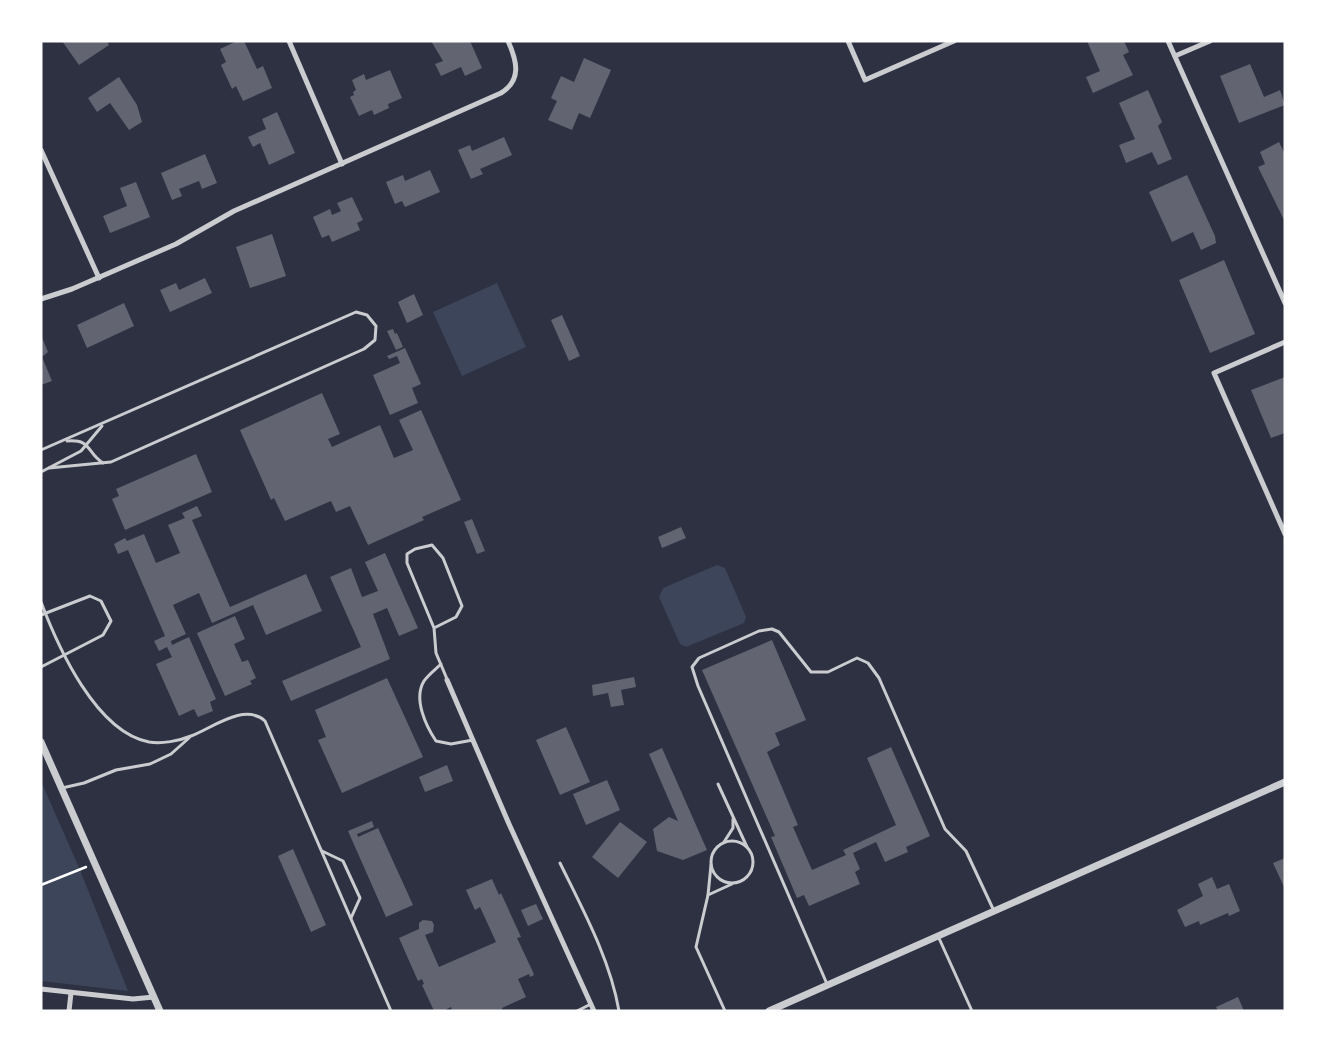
<svg xmlns="http://www.w3.org/2000/svg" width="1326" height="1052" font-family="'Exo 2',sans-serif">
  <style>
    .green { fill: #3c4559 }
    .building { fill: #626471 }
    .lines { fill: none; stroke-linecap: round; stroke-linejoin: round }
    .path { stroke: #fff; stroke-width: 2.5 }
    .service { stroke: #caccd0; stroke-width: 3 }
    .minor { stroke: #caccd0; stroke-width: 5 }
    .tertiary { stroke: #caccd0; stroke-width: 7 }
  </style>
  <rect width="100%" height="100%" fill="#2d3142"/>
  <g class="green">
    <polygon points="497,283 526,347 462,376 433,312"/>
    <polygon points="717,565 725,568 746,617 744,623 686,647 680,644 659,597 663,588"/>
    <polygon points="41,781 80,870 128,991 41,981"/>
  </g>
  <g class="building">
    <polygon points="62,41 107,41 109,45 79,65"/>
    <polygon points="237,41 244,41 257,69 263,66 272,88 243,101 236,86 232,89 221,65 226,62 220,49"/>
    <polygon points="431,41 470,41 482,68 465,76 461,67 441,76 435,64 443,61"/>
    <polygon points="1087,41 1124,41 1129,52 1123,55 1133,75 1093,93 1086,77 1100,71"/>
    <polygon points="584,58 611,70 590,118 579,113 572,130 548,120 557,101 551,98 561,76 574,82"/>
    <polygon points="1250,64 1264,97 1280,90 1285,105 1239,123 1220,76"/>
    <polygon points="390,70 402,98 388,104 389,108 374,115 372,110 359,116 350,97 354,95 353,92 356,90 352,80 364,74 366,80"/>
    <polygon points="119,77 137,105 142,122 129,130 110,103 97,112 88,98"/>
    <polygon points="1148,90 1162,122 1158,126 1172,159 1158,165 1152,152 1126,163 1119,145 1135,139 1119,103"/>
    <polygon points="277,112 295,153 269,165 260,143 253,147 248,137 266,129 262,119"/>
    <polygon points="504,137 512,155 480,169 483,174 471,179 458,150 470,145 472,151"/>
    <polygon points="1279,142 1285,154 1285,222 1258,167 1265,164 1260,152"/>
    <polygon points="205,154 217,183 202,189 199,181 179,189 182,196 172,200 161,173"/>
    <polygon points="430,170 440,192 405,207 402,201 395,204 386,182 403,175 405,181"/>
    <polygon points="1187,175 1215,236 1216,243 1201,250 1193,232 1172,242 1149,192"/>
    <polygon points="136,182 150,217 110,233 103,216 127,206 120,188"/>
    <polygon points="352,197 363,220 357,223 360,230 332,242 329,235 322,238 313,217 330,209 332,215 341,211 337,203"/>
    <polygon points="272,234 286,276 250,288 236,247"/>
    <polygon points="1224,260 1255,334 1210,353 1179,280"/>
    <polygon points="205,278 212,293 170,312 160,290 176,283 179,290"/>
    <polygon points="414,294 423,315 407,323 398,302"/>
    <polygon points="124,303 134,326 87,348 77,325"/>
    <polygon points="562,315 580,356 569,361 551,320"/>
    <polygon points="393,329 395,334 397,333 403,347 396,350 387,331"/>
    <polygon points="41,335 48,352 42,357 52,381 41,385"/>
    <polygon points="405,348 421,384 412,388 418,403 390,415 373,375 400,363 397,356 389,359 387,356"/>
    <polygon points="1285,377 1285,433 1271,438 1251,390"/>
    <polygon points="322,393 340,434 328,439 332,447 380,425 394,458 413,450 399,420 421,410 461,500 422,517 424,520 368,545 350,506 336,512 331,501 285,521 274,498 271,500 240,430"/>
    <polygon points="196,454 212,492 125,530 112,499 119,496 116,489"/>
    <polygon points="197,506 202,516 192,520 230,607 306,574 322,611 266,635 253,605 212,623 199,593 173,605 186,634 171,641 172,645 189,637 216,699 210,702 213,711 198,717 194,709 179,716 156,664 172,657 167,647 159,651 154,641 165,636 128,550 118,554 114,544 125,538 127,541 144,534 156,563 180,553 168,525 185,518 182,513"/>
    <polygon points="472,519 485,551 477,554 464,522"/>
    <polygon points="681,527 686,538 662,548 658,537"/>
    <polygon points="385,553 418,628 399,636 387,608 373,614 390,659 291,701 282,681 361,647 330,577 351,568 362,597 378,591 365,562"/>
    <polygon points="235,616 245,639 234,644 242,662 248,660 256,678 250,681 252,684 225,696 197,633"/>
    <polygon points="772,640 806,720 775,733 780,745 767,752 798,825 793,827 812,870 846,855 843,850 896,825 867,758 891,747 930,836 906,847 908,852 885,862 876,842 853,853 860,869 855,872 860,884 809,906 804,895 797,898 771,837 775,836 702,670"/>
    <polygon points="634,677 636,687 621,690 624,705 611,707 608,693 593,696 592,685"/>
    <polygon points="387,678 423,757 342,793 318,740 326,737 315,710"/>
    <polygon points="566,727 590,782 560,795 536,740"/>
    <polygon points="662,748 707,850 683,860 657,851 653,829 669,817 678,821 649,754"/>
    <polygon points="447,765 453,781 425,792 419,777"/>
    <polygon points="607,780 620,810 586,825 573,794"/>
    <polygon points="372,821 374,827 357,834 358,837 378,828 413,905 386,917 348,831"/>
    <polygon points="620,822 647,842 618,878 592,857"/>
    <polygon points="293,849 326,925 311,932 278,856"/>
    <polygon points="1285,858 1285,889 1273,863"/>
    <polygon points="1212,877 1217,889 1229,884 1240,911 1229,916 1228,913 1200,925 1199,921 1185,927 1177,910 1203,896 1198,884"/>
    <polygon points="492,879 499,895 501,893 521,937 517,938 533,972 534,975 530,977 529,974 518,979 526,997 502,1008 503,1011 452,1011 451,1007 443,1011 434,1011 422,985 424,984 422,979 418,981 399,938 419,929 419,923 423,920 432,921 434,925 433,932 425,935 439,967 496,942 480,907 475,910 466,890"/>
    <polygon points="536,904 543,919 528,926 521,910"/>
    <polygon points="1238,997 1244,1011 1218,1011 1216,1007"/>
  </g>
  <g class="lines">
    <polyline class="path" points="41,885 86,867"/>
    <g class="service">
      <path d="M67,441C92,439 86,452 103,463"/>
      <polyline points="41,450 356,312 367,315 376,326 375,340 364,349 111,462 49,468"/>
      <polyline points="41,472 81,451 102,426"/>
      <path d="M41,602C58,647 96,732 149,742C162,744 179,741 191,736C211,729 244,702 265,721L391,1011"/>
      <polyline points="41,615 90,596 101,601 111,621 103,635 41,667"/>
      <polyline points="434,628 456,617 462,606 443,558 432,545 415,549 407,554 407,563 434,628 436,653 447,679"/>
      <path d="M441,664C436,669 428,675 424,681C413,699 426,726 436,741L451,744L473,740"/>
      <polyline points="718,784 747,847"/>
      <polyline points="62,788 84,783 116,770 150,764 171,754 189,738"/>
      <circle cx="732" cy="862" r="21"/>
      <polyline points="724,842 733,828 733,819"/>
      <polyline points="322,851 343,861 360,898 351,918"/>
      <path d="M560,863C583,910 610,959 619,1011"/>
      <polyline points="711,865 708,895 696,947 725,1011"/>
      <polyline points="708,895 732,884"/>
      <polyline points="938,936 972,1011"/>
      <polyline points="827,984 698,686 692,667 699,658 759,631 772,629 779,632 811,672 828,672 857,658 868,663 879,678 945,829 966,851 994,911"/>
      <polyline points="577,1011 591,1004"/>
    </g>
    <g class="minor">
      <polyline points="289,41 342,164"/>
      <polyline points="848,41 865,80 954,41"/>
      <polyline points="1168,41 1285,303"/>
      <polyline points="1175,56 1210,41"/>
      <polyline points="41,150 99,278"/>
      <path d="M41,299L72,289L176,244L234,211L501,93C522,80 517,61 508,41"/>
      <polyline points="1285,342 1214,373 1285,534"/>
      <polyline points="447,680 509,824 594,1011"/>
      <polyline points="41,989 133,999 154,997"/>
      <polyline points="69,1011 71,993"/>
    </g>
    <g class="tertiary">
      <polyline points="41,742 160,1011"/>
      <polyline points="769,1011 1285,782"/>
    </g>
  </g>
  <rect width="1326" height="1052" fill="none" stroke="#ffffff" stroke-width="85"/>
</svg>
